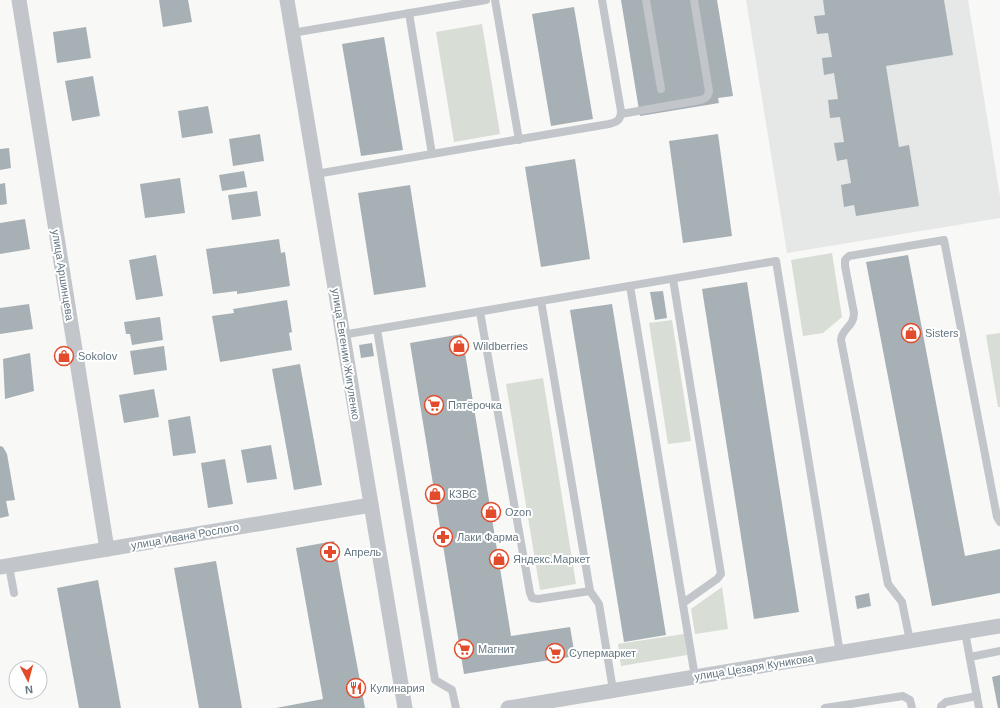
<svg xmlns="http://www.w3.org/2000/svg" width="1000" height="708" font-family="Arial,sans-serif">
  <style>
    .built { fill: #e6e8e7 }
    .green { fill: #d8ddd5 }
    .building { fill: #a6b0b5 }
    .lines { fill: none; stroke-linecap: round; stroke-linejoin: round }
    .service { stroke: #c2c6ca; stroke-width: 8 }
    .minor { stroke: #c2c6ca; stroke-width: 15 }
    .labels { text-anchor: middle; stroke-width: 4; stroke-linejoin: round; paint-order: stroke }
    .street-label { font-size: 11px; fill: #647681; stroke: #fff }
    .poi-label { font-size: 11px; fill: #647681; stroke: #fff; text-anchor: start }
  </style>
  <rect width="100%" height="100%" fill="#f8f8f6"/>
  <polygon class="built" points="746,0 968,0 1000,196 1000,218 787,253"/>
  <g class="green">
    <polygon points="482,24 500,134 454,142 436,32"/>
    <polygon points="832,253 842,317 823,333 803,336 791,260"/>
    <polygon points="672,320 691,441 668,444 649,323"/>
    <polygon points="1000,333 1000,407 998,407 986,335"/>
    <polygon points="543,378 576,584 540,590 506,384"/>
    <polygon points="722,587 728,629 695,634 691,609"/>
    <polygon points="684,634 687,655 621,666 618,644"/>
  </g>
  <g class="building">
    <polygon points="159,0 188,0 192,22 163,27"/>
    <polygon points="621,0 717,0 733,96 718,98 719,103 640,116"/>
    <polygon points="823,0 944,0 953,55 886,66 899,147 909,145 919,206 856,216 854,205 844,207 841,185 851,183 847,159 837,161 834,143 844,142 840,117 830,118 828,100 838,99 834,73 824,75 822,58 832,57 828,33 817,34 814,16 825,15"/>
    <polygon points="574,7 593,119 551,126 532,14"/>
    <polygon points="86,27 91,58 57,63 53,32"/>
    <polygon points="384,37 403,150 361,156 342,44"/>
    <polygon points="93,76 100,116 72,121 65,81"/>
    <polygon points="208,106 213,133 182,138 178,111"/>
    <polygon points="260,134 264,161 233,166 229,139"/>
    <polygon points="718,134 732,236 683,243 669,141"/>
    <polygon points="9,148 11,168 0,170 0,149"/>
    <polygon points="575,159 590,259 541,267 525,167"/>
    <polygon points="244,171 247,187 222,191 219,175"/>
    <polygon points="180,178 185,213 145,218 140,184"/>
    <polygon points="5,183 7,204 0,205 0,184"/>
    <polygon points="410,185 426,287 374,295 358,193"/>
    <polygon points="257,191 261,216 232,220 228,195"/>
    <polygon points="25,219 30,249 0,254 0,223"/>
    <polygon points="279,239 281,253 285,252 290,286 237,294 237,291 213,294 206,249"/>
    <polygon points="156,255 163,296 136,300 129,260"/>
    <polygon points="908,255 965,556 1000,549 1000,593 932,606 866,262"/>
    <polygon points="747,282 799,612 754,619 702,289"/>
    <polygon points="663,291 667,318 655,320 650,292"/>
    <polygon points="287,300 292,332 289,333 292,350 220,362 212,316 234,313 233,309"/>
    <polygon points="29,304 33,329 0,334 0,308"/>
    <polygon points="612,304 666,635 624,642 570,310"/>
    <polygon points="160,317 163,340 132,345 130,334 126,334 124,322"/>
    <polygon points="462,334 511,636 570,627 575,656 464,674 410,343"/>
    <polygon points="372,343 374,356 361,358 359,345"/>
    <polygon points="164,346 167,370 134,375 130,351"/>
    <polygon points="30,353 34,391 5,399 3,359"/>
    <polygon points="300,364 322,485 294,490 272,369"/>
    <polygon points="154,389 159,417 124,423 119,395"/>
    <polygon points="190,416 196,453 173,456 168,420"/>
    <polygon points="271,445 277,479 247,483 241,450"/>
    <polygon points="0,446 3,447 7,454 15,500 6,501 9,516 0,518"/>
    <polygon points="225,459 233,504 208,508 201,463"/>
    <polygon points="334,541 365,708 276,708 323,699 296,548"/>
    <polygon points="216,561 242,708 199,708 174,568"/>
    <polygon points="98,580 121,708 79,708 57,588"/>
    <polygon points="869,593 871,606 857,609 855,596"/>
    <polygon points="1000,675 1000,708 998,708 992,677"/>
  </g>
  <g class="lines">
    <g class="service">
      <polyline points="495,0 519,140"/>
      <polyline points="646,0 661,89"/>
      <polyline points="292,33 486,0"/>
      <path d="M621,114L701,100C706,98 708,97 709,91L694,0"/>
      <path d="M432,154L609,124C617,122 621,120 621,111L602,0"/>
      <polyline points="316,174 432,154 409,13"/>
      <polyline points="673,279 721,574 717,579 683,603"/>
      <polyline points="630,286 695,677"/>
      <polyline points="541,301 590,591 599,604 613,690"/>
      <polyline points="480,312 530,593 532,598 538,599 590,591"/>
      <polyline points="342,335 377,329"/>
      <polyline points="9,566 14,593"/>
      <polyline points="965,632 979,708"/>
      <path d="M910,641L902,602L888,584L887,579L841,340C842,328 854,327 854,313L845,266V260L849,256L944,240L997,517L1000,522"/>
      <polyline points="970,657 1000,651"/>
      <polyline points="456,708 452,690 435,680 377,329 776,261 840,653"/>
      <polyline points="825,708 903,696 910,700 912,708"/>
      <polyline points="941,708 941,706 946,702 977,696"/>
    </g>
    <g class="minor">
      <polyline points="19,0 107,549"/>
      <polyline points="287,0 405,708"/>
      <polyline points="0,567 371,505"/>
      <polyline points="508,708 1000,626"/>
    </g>
  </g>
  <defs>
    <symbol id="shop-ring" viewBox="-11 -11 22 22"><circle r="9.5" fill="#fff" stroke="#e24c2c" stroke-width="1.5"/><path d="M-5-2.5h2.3a2.7 3.5 0 0 1 5.4 0H5L5.5 6h-11ZM-1.5-2.5h3a1.5 2.3 0 0 0-3 0Z" fill="#e24c2c"/></symbol>
    <symbol id="supermarket-ring" viewBox="-11 -11 22 22"><circle r="9.5" fill="#fff" stroke="#e24c2c" stroke-width="1.5"/><path d="M-6-5.5h2.5l.6 2H6L4.5 2H-2.5L-4.4-4H-6ZM-1.5 3.2a1.3 1.3 0 1 0 .1 0ZM3 3.2a1.3 1.3 0 1 0 .1 0Z" fill="#e24c2c"/></symbol>
    <symbol id="pharmacy-ring" viewBox="-11 -11 22 22"><circle r="9.5" fill="#fff" stroke="#e24c2c" stroke-width="1.5"/><path d="M-2-6h4v4h4v4h-4v4h-4v-4h-4v-4h4Z" fill="#e24c2c"/></symbol>
    <symbol id="restaurant-ring" viewBox="-11 -11 22 22"><circle r="9.5" fill="#fff" stroke="#e24c2c" stroke-width="1.5"/><path d="M-5-6h1v4h1v-4h1v4h1v-4h1v5L-1.5 .5V6h-2V.5L-5-1ZM5-6V6H3V1.5H1.5Q1.5-4 5-6Z" fill="#e24c2c"/></symbol>
  </defs>
  <g fill-rule="evenodd">
    <use href="#shop-ring" x="900" y="322" width="22" height="22"/>
    <use href="#shop-ring" x="448" y="335" width="22" height="22"/>
    <use href="#shop-ring" x="53" y="345" width="22" height="22"/>
    <use href="#supermarket-ring" x="423" y="394" width="22" height="22"/>
    <use href="#shop-ring" x="424" y="483" width="22" height="22"/>
    <use href="#shop-ring" x="480" y="501" width="22" height="22"/>
    <use href="#pharmacy-ring" x="432" y="526" width="22" height="22"/>
    <use href="#pharmacy-ring" x="319" y="541" width="22" height="22"/>
    <use href="#shop-ring" x="488" y="548" width="22" height="22"/>
    <use href="#supermarket-ring" x="453" y="638" width="22" height="22"/>
    <use href="#supermarket-ring" x="544" y="642" width="22" height="22"/>
    <use href="#restaurant-ring" x="345" y="677" width="22" height="22"/>
  </g>
  <g class="labels">
    <g class="street-label">
      <text transform="translate(63 275) rotate(81)" y="4">улица Аршинцева</text>
      <text transform="translate(346 354) rotate(81)" y="4">улица Евгении Жигуленко</text>
      <text transform="translate(185 536) rotate(-10)" y="4">улица Ивана Рослого</text>
      <text transform="translate(754 667) rotate(-9)" y="4">улица Цезаря Куникова</text>
    </g>
    <g class="poi-label">
      <text x="925" y="337">Sisters</text>
      <text x="473" y="350">Wildberries</text>
      <text x="78" y="360">Sokolov</text>
      <text x="448" y="409">Пятёрочка</text>
      <text x="449" y="498">КЗВС</text>
      <text x="505" y="516">Ozon</text>
      <text x="457" y="541">Лаки Фарма</text>
      <text x="344" y="556">Апрель</text>
      <text x="513" y="563">Яндекс.Маркет</text>
      <text x="478" y="653">Магнит</text>
      <text x="569" y="657">Супермаркет</text>
      <text x="370" y="692">Кулинария</text>
    </g>
  </g>
  <g transform="translate(28 680) rotate(174)"><circle r="19" fill="#ffffff" stroke="#c1c8cd"/>
  <path d="M0-3L7 15L0 10L-7 15Z" fill="#e24c2c"/>
  <text y="-6" font-size="11" font-weight="bold" text-anchor="middle" fill="#647681">N</text>
  </g>
</svg>
